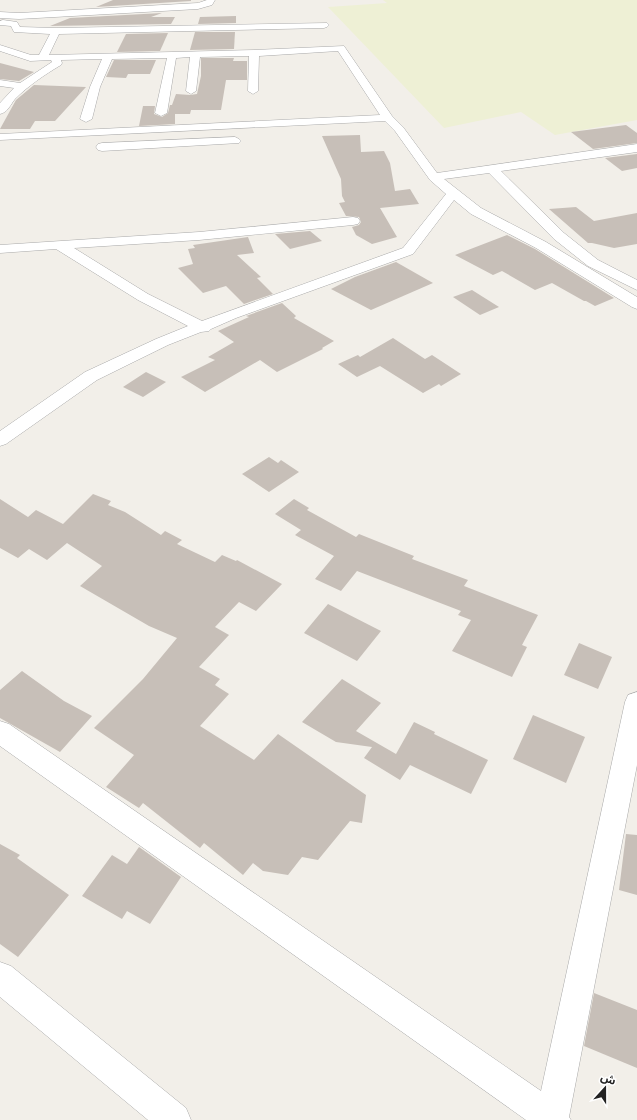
<svg xmlns="http://www.w3.org/2000/svg" width="637" height="1120" font-family="'Noto Sans','Noto Sans Arabic',sans-serif">
  <style>
    .farmland { fill: #eef0d5 }
    .building { fill: #c7bfb8 }
    .lines { fill: none; stroke-linecap: round; stroke-linejoin: round }
    .minor-casing { stroke: #a9a9a9; stroke-width: 1 }
    .minor { fill: #fff; fill-rule: evenodd }
  </style>
  <rect width="100%" height="100%" fill="#f2efe9"/>
  <polygon class="farmland" points="383,0 637,0 637,120 555,135 521,112 444,128 328,7 387,3"/>
  <g class="building">
    <polygon points="113,0 191,0 191,1 96,7"/>
    <polygon points="162,13 151,17 175,17 171,24 50,26 70,18"/>
    <polygon points="236,16 236,23 198,24 200,17"/>
    <polygon points="195,32 235,32 234,49 190,50"/>
    <polygon points="168,33 160,51 117,52 126,34"/>
    <polygon points="201,58 234,58 233,61 247,61 247,80 226,80 221,110 191,110 190,114 175,114 175,124 139,126 143,106 155,106 154,114 162,117 168,113 170,105 172,105 176,94 190,95 197,94 201,76"/>
    <polygon points="114,60 156,60 150,74 128,74 126,78 106,77"/>
    <polygon points="0,63 34,72 19,81 0,79"/>
    <polygon points="34,85 86,87 55,121 35,121 30,129 0,129 16,100"/>
    <polygon points="626,125 637,133 637,143 593,149 571,132"/>
    <polygon points="360,135 361,152 384,151 390,163 395,191 410,189 419,204 380,208 397,237 372,244 356,235 352,227 359,225 361,222 359,217 346,216 339,203 345,202 342,196 341,179 322,136"/>
    <polygon points="637,154 637,168 622,171 605,158"/>
    <polygon points="576,207 594,221 637,213 637,244 614,248 592,243 588,243 549,209"/>
    <polygon points="310,231 322,241 290,249 275,234"/>
    <polygon points="507,235 535,249 614,298 595,306 586,301 584,301 552,283 535,290 502,271 493,275 455,255"/>
    <polygon points="248,237 254,253 237,255 261,277 257,278 273,294 244,304 226,286 203,293 178,268 193,264 188,249 195,248 193,245"/>
    <polygon points="396,262 433,283 371,310 331,289 355,277"/>
    <polygon points="472,290 499,307 480,315 453,297"/>
    <polygon points="282,303 296,316 294,318 334,341 322,348 323,349 277,372 260,360 205,392 181,377 215,360 208,357 234,342 218,331 249,317 246,316"/>
    <polygon points="393,338 425,359 432,355 461,374 441,386 439,384 423,393 380,366 357,377 338,364 358,355 360,357"/>
    <polygon points="146,372 166,382 143,397 123,387"/>
    <polygon points="269,457 278,463 281,460 299,472 269,492 242,474"/>
    <polygon points="93,494 111,501 108,505 125,512 161,535 165,531 182,540 177,544 215,562 222,555 236,561 237,560 282,584 256,611 239,602 215,627 229,635 199,667 220,679 215,685 229,694 200,726 254,760 278,734 366,795 362,823 350,821 318,860 302,857 288,875 263,871 253,863 243,875 204,843 200,848 143,803 139,808 106,787 134,755 94,728 143,679 177,638 149,626 80,586 102,566 67,543 47,560 29,549 18,558 0,548 0,499 28,517 36,510 63,524"/>
    <polygon points="294,499 309,508 307,510 356,537 359,534 414,556 412,559 468,580 464,586 538,615 522,645 527,647 512,677 452,651 471,620 458,615 461,611 357,571 341,591 315,579 334,556 295,535 301,530 275,514"/>
    <polygon points="328,604 381,631 357,661 304,633"/>
    <polygon points="579,643 612,657 598,689 564,675"/>
    <polygon points="22,671 64,701 92,716 60,752 0,718 0,690"/>
    <polygon points="342,679 381,703 356,731 396,754 414,722 435,732 434,734 488,760 471,794 410,765 400,780 364,758 372,747 336,742 302,722"/>
    <polygon points="533,715 585,737 566,783 513,759"/>
    <polygon points="626,834 637,835 637,895 619,890"/>
    <polygon points="0,844 20,855 17,858 69,895 18,957 0,944"/>
    <polygon points="139,847 181,877 150,924 127,911 122,919 82,896 112,855 127,864"/>
    <polygon points="594,993 637,1010 637,1068 584,1046"/>
  </g>
  <g class="lines">
    <defs>
      <g id="minor">
        <polygon points="207,0 215,0 212,5 198,9 19,19 0,18 0,12 19,13 198,3"/>
        <path d="M3,20L17,22L20,27L56,28L327,23L329,25L327,27L324,28L59,34L49,55L254,50L344,46L392,116L403,127L437,173L637,144V152L501,171L564,233L598,260L637,280V290L588,266L554,239L489,173L444,179L481,208L546,242L637,297V309L632,307L536,248L471,214L454,200L413,254L236,318L211,329L209,331L201,332L168,345L97,380L6,444L0,446V431L85,372L156,339L188,326L138,300L56,249L0,253V245L199,232L353,217L358,218L360,221L358,224L353,225L199,240L74,248L148,294L202,321L403,248L446,194L430,180L395,131L385,121L0,140V134L380,115L338,51L259,56L258,91L253,94L248,91L249,56L200,57L196,91L191,94L186,91L190,57L176,58L167,113L161,116L155,113L167,58L112,59L100,87L92,119L86,122L80,119L90,87L102,59L61,60L62,63L61,65C44,75 28,86 15,99C11,104 7,113 0,114V103L14,88L0,86V80L20,83L52,62L51,60L30,61L0,51V45L31,55H39L50,34L14,32L11,26L0,25V21Z"/>
        <polygon points="235,137 239,139 241,141 239,143 102,151 98,150 96,147 98,144 102,143"/>
        <polygon points="637,692 637,765 569,1117 571,1120 526,1120 0,746 0,721 9,724 541,1091 625,702 628,695"/>
        <polygon points="0,962 11,966 186,1108 191,1120 148,1120 0,997"/>
      </g>
    </defs>
    <use href="#minor" class="minor-casing"/>
    <use href="#minor" class="minor"/>
  </g>
  <g transform="translate(605 1088) rotate(21)" stroke="#ffffff" stroke-width="3" paint-order="stroke">
  <path d="M0-3L7 15L0 10L-7 15Z" fill="#222222"/>
  <text y="-6" font-size="11" font-weight="bold" text-anchor="middle" fill="#222222">ش</text>
  </g>
</svg>
